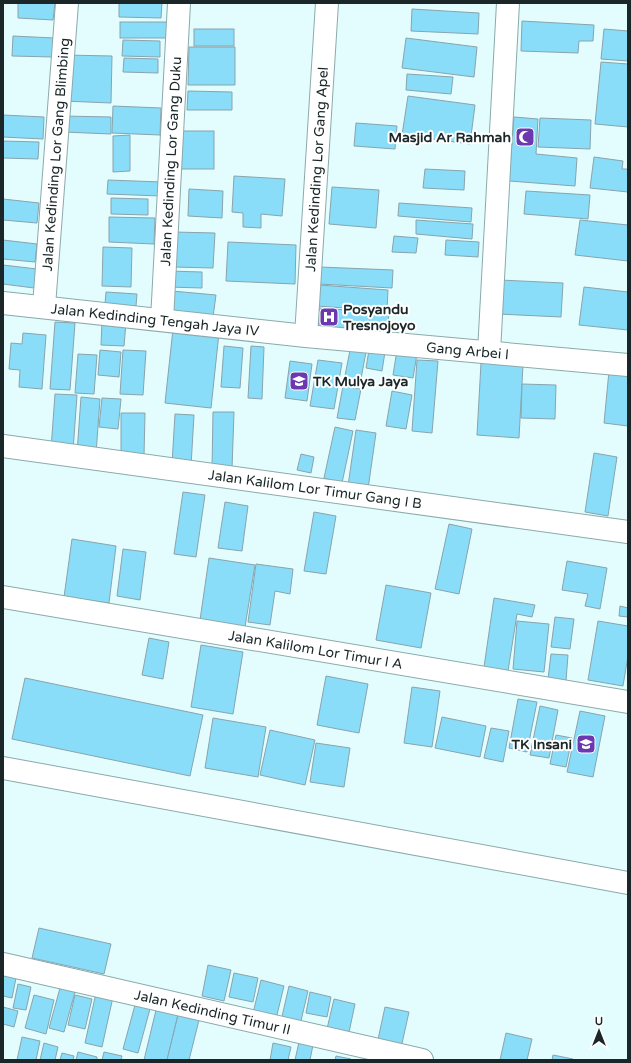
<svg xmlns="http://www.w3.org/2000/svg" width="631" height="1063" font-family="'Varela Round',sans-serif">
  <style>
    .building { fill: #89ddf8; stroke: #88a4ad }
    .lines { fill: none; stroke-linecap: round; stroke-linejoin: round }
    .minor-casing { stroke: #8baaac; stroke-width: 24 }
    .minor { stroke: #fff; stroke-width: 22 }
    .labels { text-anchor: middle; stroke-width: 4; stroke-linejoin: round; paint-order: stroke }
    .poi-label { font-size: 14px; font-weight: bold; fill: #1a2627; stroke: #fff; text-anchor: end }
    .street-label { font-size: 14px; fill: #1a2627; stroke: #fff }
  </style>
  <rect width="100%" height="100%" fill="#e3fdfe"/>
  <g class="building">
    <polygon points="18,3 55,3 53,20 18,18"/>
    <polygon points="119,3 162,3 161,18 119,17"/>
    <polygon points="412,9 479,13 478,34 411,31"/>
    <polygon points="522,21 594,25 593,41 579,41 578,53 521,51"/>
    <rect x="120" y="22" width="47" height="16"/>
    <rect x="194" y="29" width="40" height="17"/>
    <polygon points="604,29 628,31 628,61 601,59"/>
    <polygon points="13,36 54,38 53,57 12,56"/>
    <polygon points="406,38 477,47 474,77 402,68"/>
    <polygon points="123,40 160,41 160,57 122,56"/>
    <polygon points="189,47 235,47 235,85 188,85"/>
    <polygon points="65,55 112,56 111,103 63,101"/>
    <polygon points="124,58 158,59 158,73 123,72"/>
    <polygon points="601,62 628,64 628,127 595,124"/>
    <polygon points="407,74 453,77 451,94 406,90"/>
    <polygon points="188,91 232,92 232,110 187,110"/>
    <polygon points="408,96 475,105 470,144 402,135"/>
    <polygon points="113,106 161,108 160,135 112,133"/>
    <polygon points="3,115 44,117 43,139 3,137"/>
    <polygon points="63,116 111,117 111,134 63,132"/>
    <polygon points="514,117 538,119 536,154 577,158 575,186 509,181"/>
    <polygon points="540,118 591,120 590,149 538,147"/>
    <polygon points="356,123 397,126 395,149 354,146"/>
    <rect x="181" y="131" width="33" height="38"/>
    <polygon points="130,135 130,171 113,172 113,136"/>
    <polygon points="3,141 39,142 38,159 3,158"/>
    <polygon points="594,157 623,161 622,169 628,169 628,192 590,188"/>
    <polygon points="425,169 465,171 464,190 423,188"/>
    <polygon points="234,176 285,179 282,216 261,214 261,228 243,227 243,213 232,212"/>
    <polygon points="108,180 162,182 161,196 107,194"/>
    <polygon points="332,187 379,190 376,228 329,224"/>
    <polygon points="189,189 223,191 222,218 188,216"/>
    <polygon points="526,191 590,195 588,219 524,214"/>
    <polygon points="111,198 148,199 148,215 111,214"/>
    <polygon points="3,199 39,203 37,223 3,220"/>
    <polygon points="399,203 472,208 471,222 398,216"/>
    <polygon points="109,217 155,218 154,244 109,242"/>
    <polygon points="416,220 473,224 472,239 416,234"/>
    <polygon points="580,220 628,225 628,261 575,255"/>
    <polygon points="174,232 215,233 213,268 173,267"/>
    <polygon points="394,236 418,238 416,253 392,252"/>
    <polygon points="3,240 37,244 35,262 3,259"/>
    <polygon points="446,240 479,242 478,257 445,255"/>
    <polygon points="228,242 296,245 295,284 226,281"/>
    <polygon points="103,247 132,248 131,287 102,286"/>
    <polygon points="3,265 37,269 34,288 3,284"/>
    <polygon points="320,267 393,270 392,288 319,284"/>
    <polygon points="168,271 202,272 202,288 168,287"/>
    <polygon points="500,280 563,283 561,317 498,314"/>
    <polygon points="319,285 388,290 387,311 317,306"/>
    <polygon points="584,287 628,292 628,330 579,325"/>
    <polygon points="172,291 216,295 213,317 170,312"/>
    <polygon points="106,292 137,294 136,306 105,304"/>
    <polygon points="319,308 389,313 387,335 318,330"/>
    <polygon points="102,321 126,323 124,346 101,345"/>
    <polygon points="55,322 75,323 70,390 50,389"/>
    <polygon points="173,329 219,333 211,408 165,403"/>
    <polygon points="23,333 46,335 42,389 19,387 20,370 9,369 11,343 22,344"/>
    <polygon points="224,346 243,348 240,388 221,387"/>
    <polygon points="251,346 264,347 262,399 248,398"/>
    <polygon points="100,350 121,352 119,377 98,375"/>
    <polygon points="123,350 146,351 143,395 120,394"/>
    <polygon points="350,350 366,352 360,384 344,381"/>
    <polygon points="369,350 385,352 382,371 366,368"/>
    <polygon points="397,350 417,354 413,378 393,375"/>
    <polygon points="78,354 97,355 94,394 75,393"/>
    <polygon points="318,360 342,363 334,409 310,406"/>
    <polygon points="417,360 438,361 432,433 412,431"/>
    <polygon points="290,361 312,364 307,401 285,398"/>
    <polygon points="481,363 523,365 519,438 477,435"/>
    <polygon points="609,371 628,373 628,426 604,423"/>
    <polygon points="522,384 556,385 555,419 521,418"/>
    <polygon points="343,386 361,389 355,420 337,418"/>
    <polygon points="392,391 412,395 406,429 386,426"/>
    <polygon points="55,394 77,395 73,451 51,449"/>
    <polygon points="81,397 100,399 96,454 77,453"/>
    <polygon points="102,398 121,399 118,429 99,427"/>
    <polygon points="213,412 234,412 232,469 212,468"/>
    <polygon points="121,413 145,413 144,456 121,455"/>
    <polygon points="175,414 194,415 191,466 172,464"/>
    <polygon points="335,427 353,431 342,483 324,478"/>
    <polygon points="356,430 376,433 368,489 348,486"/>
    <polygon points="594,453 617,457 608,516 585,512"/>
    <polygon points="301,454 314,457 311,473 297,470"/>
    <polygon points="183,492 205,495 196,557 174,554"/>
    <polygon points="225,502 248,506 242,551 218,548"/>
    <polygon points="314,512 336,516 326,574 304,571"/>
    <polygon points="449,524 472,529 459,594 435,589"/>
    <polygon points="72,539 116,546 109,603 64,597"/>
    <polygon points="123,549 146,552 140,600 117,596"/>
    <polygon points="209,558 255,565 245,627 200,620"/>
    <polygon points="567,561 607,568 600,609 585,606 588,594 562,590"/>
    <polygon points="256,564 293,569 290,594 275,591 270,625 248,622"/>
    <polygon points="386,585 431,593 421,648 376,640"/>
    <polygon points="494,598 535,605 532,617 517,614 508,671 484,667"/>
    <polygon points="620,606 628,608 628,617 619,616"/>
    <polygon points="555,617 574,619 570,649 551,647"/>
    <polygon points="517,621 549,624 544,672 513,669"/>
    <polygon points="598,621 628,626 628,656 623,686 588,680"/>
    <polygon points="149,638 169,642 163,679 142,675"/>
    <polygon points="201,645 243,652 233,714 191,707"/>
    <polygon points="551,654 568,655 566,681 548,679"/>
    <polygon points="326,676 368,684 359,733 317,725"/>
    <polygon points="25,678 203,715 190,776 12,739"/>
    <polygon points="412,687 440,691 432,747 404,743"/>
    <polygon points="518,699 537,702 527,752 509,748"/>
    <polygon points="540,706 558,710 549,758 530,755"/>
    <polygon points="580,711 605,716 593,777 567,772"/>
    <polygon points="442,717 486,726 480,757 435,748"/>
    <polygon points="213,718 266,727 258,777 205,768"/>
    <polygon points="491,728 509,731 503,762 484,758"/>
    <polygon points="270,730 315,740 305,785 260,775"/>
    <polygon points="556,735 572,738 566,767 550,764"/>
    <polygon points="316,743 350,748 344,787 310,782"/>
    <polygon points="39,928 111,944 104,974 32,958"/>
    <polygon points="208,965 231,970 224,1001 202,996"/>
    <polygon points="3,970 17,973 12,998 3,996"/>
    <polygon points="234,973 258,978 253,1002 229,997"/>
    <polygon points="261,980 284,986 276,1019 253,1013"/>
    <polygon points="18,984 31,987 26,1010 13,1008"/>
    <polygon points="289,986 308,991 300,1025 281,1021"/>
    <polygon points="60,988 75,992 64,1032 49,1028"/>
    <polygon points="310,992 331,997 327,1017 306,1013"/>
    <polygon points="96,993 113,997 102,1047 85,1043"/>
    <polygon points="34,995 54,1000 46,1034 25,1028"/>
    <polygon points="75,995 92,999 85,1029 68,1025"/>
    <polygon points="334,999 355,1004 348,1037 326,1033"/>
    <polygon points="135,1005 150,1009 138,1053 123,1049"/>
    <polygon points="3,1007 18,1011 14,1027 3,1024"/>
    <polygon points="385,1007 409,1012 401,1048 377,1044"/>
    <polygon points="156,1010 178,1015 167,1060 144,1060"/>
    <polygon points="178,1015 199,1020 189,1060 167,1060"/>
    <polygon points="506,1033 532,1039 527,1060 500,1060"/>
    <polygon points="22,1037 40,1041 36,1060 17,1060"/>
    <polygon points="299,1042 313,1045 310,1060 295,1060"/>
    <polygon points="44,1043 58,1047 55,1060 40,1060"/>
    <polygon points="273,1043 291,1047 288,1060 270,1060"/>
    <polygon points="78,1052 97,1057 97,1060 76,1060"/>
    <polygon points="104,1052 122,1056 121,1060 102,1060"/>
    <polygon points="62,1053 74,1056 73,1060 60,1060"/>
    <polygon points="553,1055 573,1059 573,1060 552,1060"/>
    <polygon points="336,1056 351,1059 351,1060 335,1060"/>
  </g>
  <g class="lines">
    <defs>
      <g id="minor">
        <path id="s1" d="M3,303L306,336L628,365"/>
        <path id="s2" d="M44,306L67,3"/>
        <path id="s3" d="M162,320L179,3"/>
        <path id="s4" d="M306,336L327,3"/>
        <polyline points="489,352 508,3"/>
        <path id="s5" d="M3,446L628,532"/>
        <path id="s6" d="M3,597L628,702"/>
        <polyline points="3,768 628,883"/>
        <path id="s7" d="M3,964L422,1060"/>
      </g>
    </defs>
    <use href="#minor" class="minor-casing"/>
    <use href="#minor" class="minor"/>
  </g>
  <defs>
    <symbol id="mosque-square" viewBox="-11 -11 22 22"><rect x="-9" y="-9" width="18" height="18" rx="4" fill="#6c38af" stroke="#fff"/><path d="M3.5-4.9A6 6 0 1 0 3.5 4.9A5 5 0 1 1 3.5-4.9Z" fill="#fff"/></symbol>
    <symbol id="hospital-square" viewBox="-11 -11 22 22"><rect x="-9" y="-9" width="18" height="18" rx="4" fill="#6c38af" stroke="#fff"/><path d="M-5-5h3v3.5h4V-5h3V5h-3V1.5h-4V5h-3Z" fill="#fff"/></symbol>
    <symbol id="school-square" viewBox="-11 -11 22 22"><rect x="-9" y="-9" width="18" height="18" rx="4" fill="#6c38af" stroke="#fff"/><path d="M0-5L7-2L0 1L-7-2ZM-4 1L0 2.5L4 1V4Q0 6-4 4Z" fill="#fff"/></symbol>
  </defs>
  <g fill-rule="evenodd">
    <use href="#mosque-square" x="514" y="126" width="22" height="22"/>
    <use href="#hospital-square" x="318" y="306" width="22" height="22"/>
    <use href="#school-square" x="288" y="370" width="22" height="22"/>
    <use href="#school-square" x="575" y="733" width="22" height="22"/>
  </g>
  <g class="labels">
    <g class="poi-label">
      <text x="511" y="142">Masjid Ar Rahmah</text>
      <text x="343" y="314" text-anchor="start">Posyandu<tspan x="343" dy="16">Tresnojoyo</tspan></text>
      <text x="313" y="386" text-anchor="start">TK Mulya Jaya</text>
      <text x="572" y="749">TK Insani</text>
    </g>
    <g class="street-label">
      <text dy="5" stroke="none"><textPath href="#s2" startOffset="152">Jalan Kedinding Lor Gang Blimbing</textPath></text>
      <text dy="5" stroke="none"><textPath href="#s3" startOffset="159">Jalan Kedinding Lor Gang Duku</textPath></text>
      <text dy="5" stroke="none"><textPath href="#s4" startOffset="167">Jalan Kedinding Lor Gang Apel</textPath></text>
      <text dy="5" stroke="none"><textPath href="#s1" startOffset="153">Jalan Kedinding Tengah Jaya IV</textPath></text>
      <text dy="5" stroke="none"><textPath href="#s1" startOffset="467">Gang Arbei I</textPath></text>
      <text dy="5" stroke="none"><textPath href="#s5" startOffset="315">Jalan Kalilom Lor Timur Gang I B</textPath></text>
      <text dy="5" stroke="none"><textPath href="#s6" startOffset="317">Jalan Kalilom Lor Timur I A</textPath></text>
      <text dy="5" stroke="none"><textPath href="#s7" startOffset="215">Jalan Kedinding Timur II</textPath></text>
    </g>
  </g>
  <rect width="631" height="1063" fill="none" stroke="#1a2627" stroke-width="8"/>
  <g transform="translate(599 1031)" stroke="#ffffff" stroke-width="3" paint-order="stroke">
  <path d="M0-3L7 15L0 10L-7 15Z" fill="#1a2627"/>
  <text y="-6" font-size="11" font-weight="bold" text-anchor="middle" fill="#1a2627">U</text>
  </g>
</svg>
